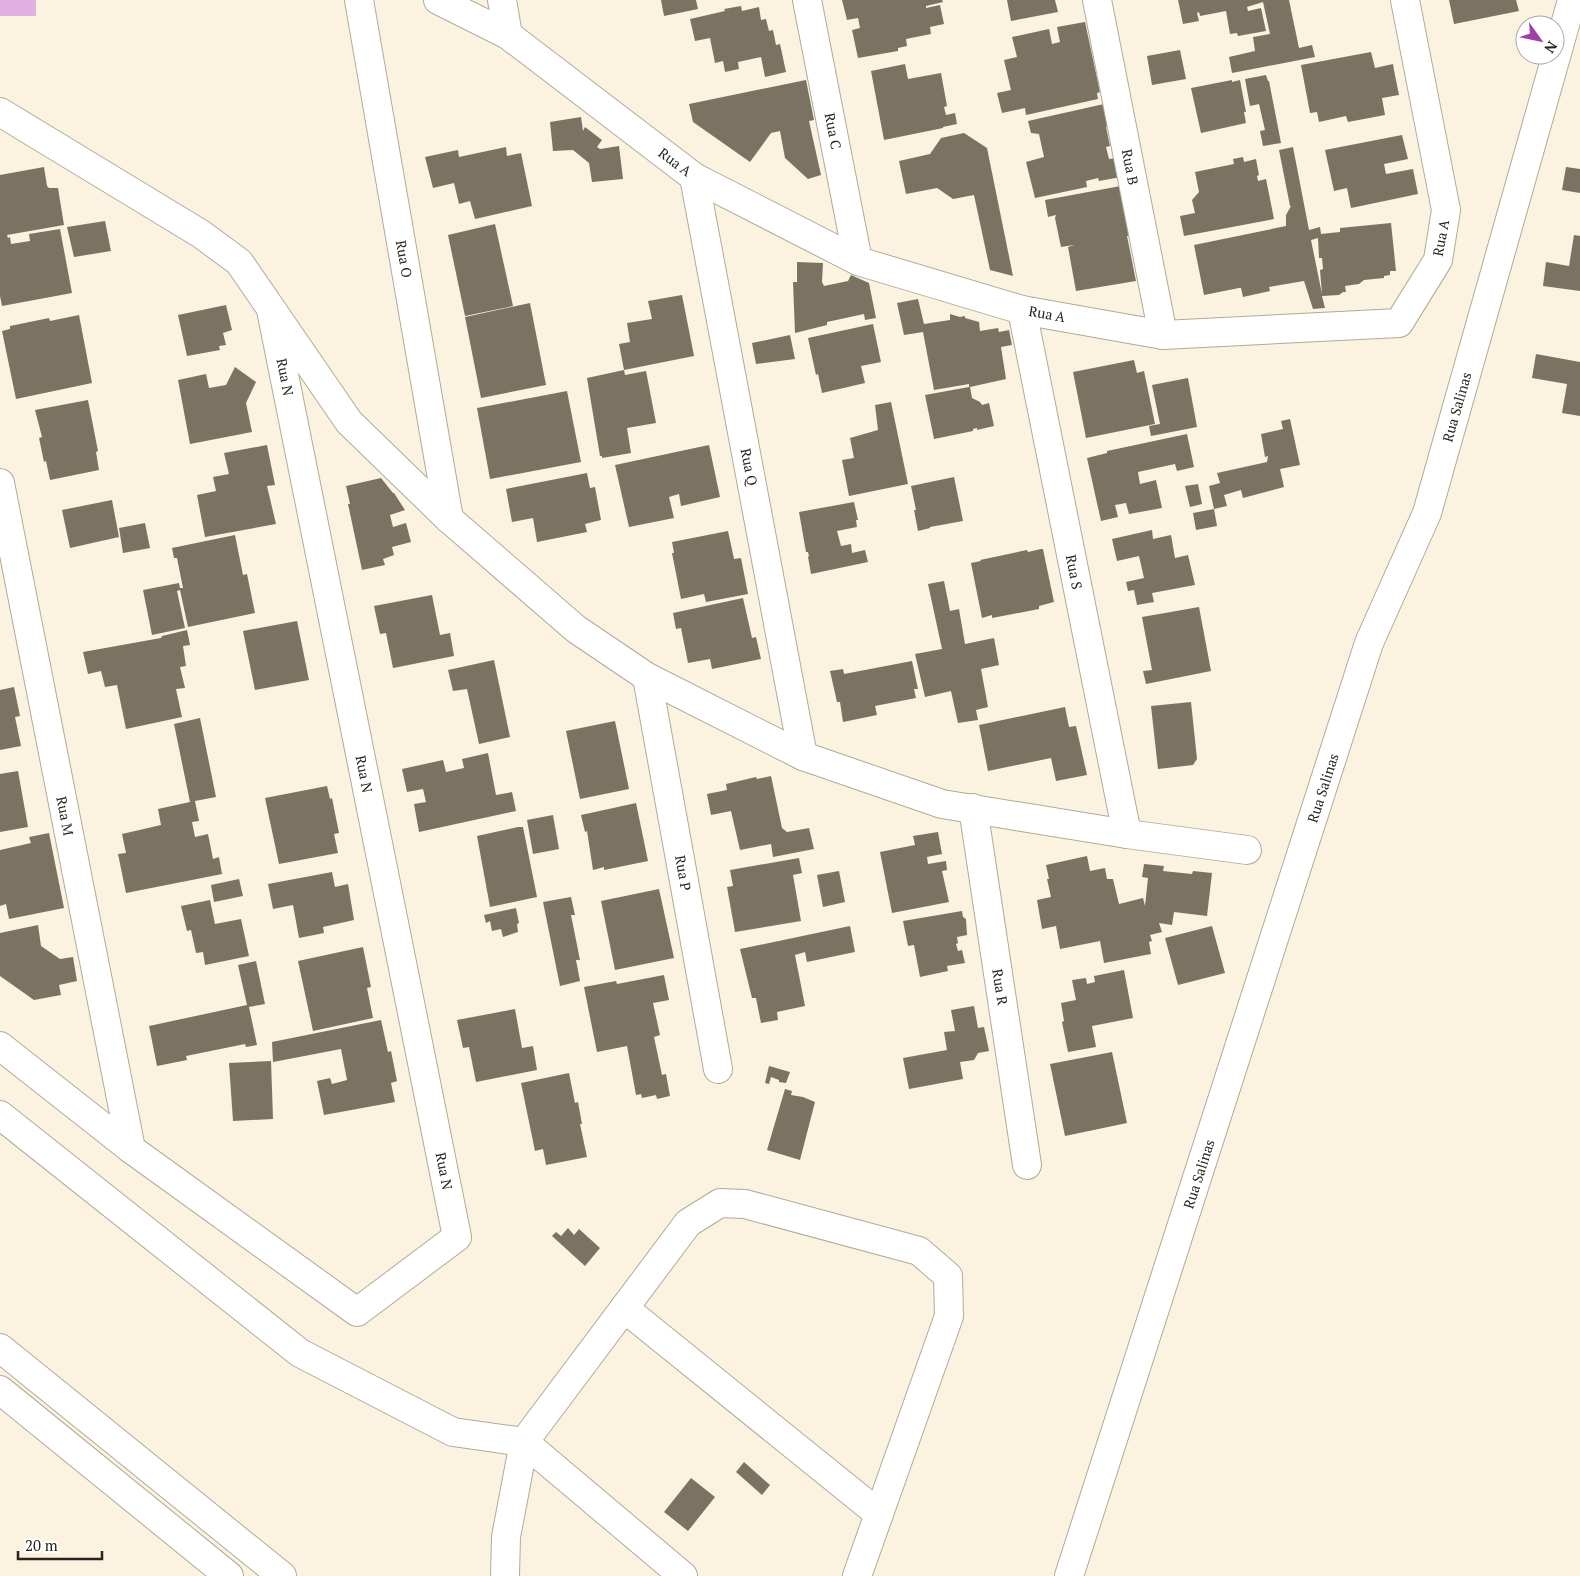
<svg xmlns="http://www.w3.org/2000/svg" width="1580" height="1576" font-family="'PT Serif',serif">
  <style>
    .green { fill: #e0b1e2 }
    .building { fill: #7b7362; fill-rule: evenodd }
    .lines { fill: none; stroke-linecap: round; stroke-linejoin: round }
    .street-casing { stroke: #b2aa99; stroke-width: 30 }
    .primary-casing { stroke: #b2aa99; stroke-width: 30 }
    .street { stroke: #fff; stroke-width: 28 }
    .primary { stroke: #fff; stroke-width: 28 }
    .labels { text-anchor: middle; stroke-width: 4; stroke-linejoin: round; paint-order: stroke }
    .street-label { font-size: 14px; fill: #27241d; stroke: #fff }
  </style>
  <rect width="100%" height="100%" fill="#fbf2df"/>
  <rect class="green" x="0" y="0" width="36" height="16"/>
  <g class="building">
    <polygon points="661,0 696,0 698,9 664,16"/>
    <polygon points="842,0 942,0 943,2 926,6 926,8 940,5 944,24 930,27 931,34 906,39 907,46 898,48 898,51 858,58 852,30 860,28 858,18 847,20"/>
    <polygon points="1007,0 1055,0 1058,12 1011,21"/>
    <polygon points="1178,0 1289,0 1299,48 1312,45 1315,57 1232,73 1229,57 1255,51 1253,37 1270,34 1263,2 1247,7 1248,11 1261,8 1266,31 1238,36 1237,33 1230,34 1226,11 1200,16 1199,12 1197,13 1199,21 1183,24"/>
    <polygon points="1449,0 1516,0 1519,11 1454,24"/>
    <polygon points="741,6 742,11 759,7 761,20 766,19 769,31 773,30 776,45 780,44 786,72 765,77 761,57 738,62 739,69 725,72 723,61 715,63 710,38 695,41 690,19 725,11 724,9"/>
    <polygon points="1085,22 1100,92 1097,93 1098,99 1026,115 1025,108 1002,113 997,93 1011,90 1004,60 1017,57 1012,37 1049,29 1052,44 1060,42 1057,27"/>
    <polygon points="1180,50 1186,79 1152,85 1147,56"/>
    <polygon points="1371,52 1375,68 1393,64 1394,70 1399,95 1382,98 1385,115 1348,122 1346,116 1319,122 1317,112 1310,113 1301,65"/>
    <polygon points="905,64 908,79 941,73 947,106 944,107 946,115 955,113 957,124 943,127 943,128 884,140 871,71"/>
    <polygon points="1266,75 1268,81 1269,81 1281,143 1263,146 1260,131 1265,130 1259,104 1250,106 1245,79"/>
    <polygon points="806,80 814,120 809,121 821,175 808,179 785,158 780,131 771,133 750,162 693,122 689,104"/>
    <polygon points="1232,80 1232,82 1240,80 1246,112 1244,112 1246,123 1201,133 1191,88"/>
    <polygon points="1104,104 1109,126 1106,127 1110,146 1106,147 1109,159 1117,158 1121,177 1099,181 1098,178 1086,181 1087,187 1035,198 1026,162 1044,157 1039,134 1031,133 1028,121"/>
    <polygon points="581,117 583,131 585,127 602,140 597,147 600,149 619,146 623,179 592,182 589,163 573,150 553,151 550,122"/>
    <polygon points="964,133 987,148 1013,276 990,270 974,195 953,199 937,188 906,194 899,161 930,154 941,138"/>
    <polygon points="1402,135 1408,159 1384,164 1386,174 1413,169 1418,194 1351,208 1347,188 1334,191 1325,150"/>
    <polygon points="506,147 507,156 521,153 532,206 475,219 470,201 459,204 454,183 433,188 425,157 458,150 459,157"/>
    <path d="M1293,147L1309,230L1320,227L1321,234L1340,232V228L1391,223L1396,271H1390V275L1384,276V278L1364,280L1359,284L1345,286L1346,292H1343L1339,295L1322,296L1325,308L1313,309L1304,281L1269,287L1270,291L1243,297L1241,288H1239L1204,295L1194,245L1286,226V215L1291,206H1290L1279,150ZM1318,238L1319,258H1322L1323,269L1320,270L1322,294L1311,240Z"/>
    <polygon points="1243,157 1244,162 1256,159 1259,175 1257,176 1258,181 1266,179 1274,219 1184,236 1180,216 1195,213 1192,200 1199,192 1195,172 1234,164 1233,159"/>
    <polygon points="44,167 47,186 49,188 58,188 64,225 7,235 8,238 10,237 11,244 30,241 29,234 60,229 72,293 2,306 0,296 0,175"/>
    <polygon points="1566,167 1580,169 1580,193 1562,190"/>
    <polygon points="1126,185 1136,235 1127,236 1136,281 1076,291 1068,247 1074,245 1061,247 1055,218 1056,215 1048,217 1045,200"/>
    <polygon points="105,221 111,251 74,257 67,227"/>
    <polygon points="495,224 513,306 465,316 448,235"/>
    <polygon points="1574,235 1580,236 1580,291 1543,286 1546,262 1569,266"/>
    <polygon points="797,262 823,263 822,282 824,286 848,281 851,275 869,283 876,318 865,320 864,314 827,322 827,325 795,333 793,282 797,282"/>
    <polygon points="682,295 694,356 624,370 625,375 646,371 656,423 627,428 631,453 602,458 602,456 600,456 587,378 624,370 619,344 630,342 627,323 652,319 648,301"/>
    <polygon points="918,299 924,324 950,320 950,314 960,317 965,316 965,318 979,322 980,331 998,328 999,332 1009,330 1012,345 1001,347 1006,379 970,387 972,398 980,402 982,405 989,403 994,426 977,430 977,428 973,429 973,431 934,439 925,395 969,387 969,384 934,390 923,332 904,335 897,303"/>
    <polygon points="530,303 546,385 481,398 465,317"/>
    <polygon points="226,305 232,330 223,333 226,345 219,346 220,350 187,356 178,315"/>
    <polygon points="79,315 92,383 16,399 2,331 10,329 10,326 49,318 50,321"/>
    <polygon points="873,324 881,362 861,366 865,383 822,393 818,374 816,375 808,338"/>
    <polygon points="790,335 795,359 756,364 752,343"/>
    <polygon points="1536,354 1580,362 1580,416 1562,413 1567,384 1532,378"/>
    <polygon points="1134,360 1137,373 1144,371 1155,424 1086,438 1073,372"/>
    <polygon points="235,367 256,382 246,403 252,432 190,444 178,380 206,374 209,388 226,385"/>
    <polygon points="1188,378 1197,427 1151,436 1149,426 1160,424 1152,385"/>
    <polygon points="567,391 581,462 490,479 477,408"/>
    <polygon points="88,400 98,451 96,452 99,470 50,480 46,461 44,462 39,438 42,437 35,410"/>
    <polygon points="891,402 908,484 849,496 842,460 854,458 850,438 878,430 875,405"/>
    <polygon points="1290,419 1300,465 1280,469 1284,487 1243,498 1241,490 1224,495 1227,506 1214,509 1217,526 1196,530 1193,513 1214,509 1209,486 1220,483 1217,473 1267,462 1268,456 1265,457 1261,434 1283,429 1281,421"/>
    <polygon points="1187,434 1194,467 1177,471 1175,464 1138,472 1140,484 1156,480 1162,508 1129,514 1126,503 1115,505 1118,517 1101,521 1087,458 1107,453 1107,451"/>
    <polygon points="267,445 275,485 267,486 276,524 205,537 197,495 216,491 213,477 229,474 224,453"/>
    <polygon points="709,445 720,497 681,506 679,494 669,497 674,518 629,527 615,465"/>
    <polygon points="587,473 590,488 595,487 601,520 585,524 587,532 537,542 533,518 512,522 506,489"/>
    <polygon points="954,477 963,521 930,527 930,528 918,531 914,510 916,510 911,486"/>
    <polygon points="381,478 393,493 394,493 405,510 390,515 393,527 406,523 411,542 392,547 394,555 383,559 385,565 362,570 348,504 350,504 346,486"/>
    <polygon points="1198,484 1202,504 1190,507 1185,486"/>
    <polygon points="112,500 119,537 70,548 62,510"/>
    <polygon points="854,502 858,520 856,520 857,527 837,531 841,546 851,544 852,553 865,550 868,562 811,574 808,557 809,556 808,552 806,552 799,512"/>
    <polygon points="145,523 150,548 123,553 119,528"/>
    <polygon points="1152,530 1153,539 1171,535 1175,558 1188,555 1195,585 1152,593 1154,602 1137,605 1134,590 1128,591 1126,582 1144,578 1139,556 1117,561 1112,539"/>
    <polygon points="728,531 734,559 741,558 748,594 706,602 704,594 681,599 672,553 674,553 672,542"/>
    <polygon points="235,535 243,575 247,574 255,613 188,627 180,590 177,591 185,628 152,635 143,590 179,583 180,588 183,588 177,558 174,558 172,548"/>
    <polygon points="1041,549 1043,549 1044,554 1054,602 1039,606 1039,609 992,618 992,615 982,618 971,563 981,561 980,560 1027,550 1028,552"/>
    <polygon points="944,581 950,611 959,609 965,644 994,638 999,665 981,669 988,707 976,710 978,720 958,723 951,691 925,697 915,654 942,649 928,584"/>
    <polygon points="432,595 440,635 450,633 454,656 393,668 386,633 380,634 374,606"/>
    <polygon points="743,598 752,638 756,637 761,659 712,669 710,659 688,663 681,628 676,629 673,613"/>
    <polygon points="1199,607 1211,671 1146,684 1143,671 1152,670 1142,617"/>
    <polygon points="297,621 309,680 255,690 243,631"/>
    <polygon points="187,630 190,645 183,646 186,666 180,667 185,688 176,689 182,717 126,729 117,685 105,687 101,671 88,674 83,652 161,638 162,636"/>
    <polygon points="494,660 510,737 479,744 467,689 453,691 448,670"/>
    <polygon points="912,661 918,689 914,689 916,698 875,706 877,715 843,722 840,702 837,702 830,671 843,669 844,674"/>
    <polygon points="14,687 20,716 15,717 21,746 0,750 0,690"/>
    <polygon points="1191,702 1197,759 1193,765 1158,769 1151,706"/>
    <polygon points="1065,707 1069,727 1076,726 1087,775 1056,781 1051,758 988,771 979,725"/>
    <polygon points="200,718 216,797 195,801 199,821 192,822 195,837 208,834 213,859 219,857 222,874 126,893 118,854 126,853 122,834 161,825 158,809 190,802 174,724"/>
    <polygon points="615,721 629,789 580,799 566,731"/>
    <polygon points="488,753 496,795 512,792 516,811 419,832 414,804 426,802 423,789 407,792 402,769 443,760 446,772 464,768 462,759"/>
    <polygon points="18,771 28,827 0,832 0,774"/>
    <polygon points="771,776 782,828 787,832 809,828 814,849 773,857 771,844 740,850 731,811 711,815 707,794 727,790 726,784 756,777 757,779"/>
    <polygon points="327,786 330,799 332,798 339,833 334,834 338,853 279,864 265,798"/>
    <polygon points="636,803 648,861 604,870 604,867 593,870 587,831 585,832 581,815"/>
    <polygon points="553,815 559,849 533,854 527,820"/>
    <polygon points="518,827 523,827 537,897 490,907 477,836"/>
    <polygon points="938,832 942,854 927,857 928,864 946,861 947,870 942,871 949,902 892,913 880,852 915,845 913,836"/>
    <polygon points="49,833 64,908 9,919 6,904 0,906 0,850 31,843 29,837"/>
    <polygon points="1087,856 1090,871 1105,868 1107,879 1113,879 1119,904 1143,898 1145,906 1148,878 1142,877 1144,864 1164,866 1163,871 1192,874 1193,871 1212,873 1207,916 1174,912 1172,925 1159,923 1162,932 1150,935 1152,941 1149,942 1151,954 1104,963 1100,941 1060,949 1056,926 1042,929 1037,900 1051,897 1047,879 1049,879 1046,865"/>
    <polygon points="799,858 802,873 793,875 801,921 735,932 727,887 733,886 730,870"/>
    <polygon points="839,871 845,902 823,907 817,875"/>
    <polygon points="332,872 335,887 348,884 354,920 323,927 324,933 299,938 293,905 273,909 268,884"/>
    <polygon points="239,879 243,896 214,902 211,885"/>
    <polygon points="659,889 674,958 615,970 601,901"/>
    <polygon points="571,897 575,915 571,915 580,960 576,960 580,981 560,986 543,902"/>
    <polygon points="210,900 215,924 241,919 249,956 205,965 203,952 196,953 191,930 187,931 181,906"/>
    <polygon points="516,908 519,923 517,924 518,932 503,937 501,929 492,931 490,921 486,923 484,915"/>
    <polygon points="962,911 963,917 966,919 967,935 957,937 958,943 956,944 958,951 962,950 965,963 947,966 948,971 920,977 914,945 908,946 903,921"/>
    <polygon points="38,925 41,946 60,959 73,957 77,981 59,985 61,995 34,1000 0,976 0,933"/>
    <polygon points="850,926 855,952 807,962 805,952 795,955 805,1006 777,1012 778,1020 761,1023 756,998 752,998 740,949"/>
    <polygon points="1212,926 1225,973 1178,985 1165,938"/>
    <polygon points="363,947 371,987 367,988 373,1018 313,1031 298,961"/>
    <polygon points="256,961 265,1004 249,1007 257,1045 246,1047 245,1044 186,1056 187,1060 157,1066 149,1026 247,1005 238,965"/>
    <polygon points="1124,970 1133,1018 1092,1026 1096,1047 1068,1052 1062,1022 1064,1021 1061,1003 1076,1000 1072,980 1086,978 1087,984 1095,982 1094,976"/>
    <polygon points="664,975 669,1000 653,1003 660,1035 654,1037 662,1075 666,1074 670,1096 657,1099 656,1095 642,1098 641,1094 636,1095 627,1046 597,1052 584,987 616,981 617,984"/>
    <polygon points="974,1006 978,1028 984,1027 989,1051 978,1053 974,1060 960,1062 963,1079 909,1089 903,1058 947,1050 944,1032 955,1031 951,1010"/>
    <polygon points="515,1009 522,1048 533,1046 537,1070 476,1082 469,1047 463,1048 457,1020"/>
    <polygon points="381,1020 388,1052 391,1051 397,1081 391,1083 395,1102 324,1115 317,1081 330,1078 332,1084 347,1080 341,1049 273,1062 272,1042"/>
    <polygon points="1112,1052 1127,1123 1065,1136 1050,1064"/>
    <polygon points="271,1061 273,1119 233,1121 229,1063"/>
    <polygon points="769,1066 790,1072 786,1083 779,1082 779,1080 771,1077 769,1084 765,1083"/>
    <polygon points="569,1073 575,1103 578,1102 582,1124 580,1124 587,1157 546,1165 543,1149 535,1151 521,1083"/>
    <polygon points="785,1089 792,1091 791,1095 803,1097 815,1102 800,1160 767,1150"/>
    <polygon points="568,1228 574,1235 579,1229 600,1248 585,1266 552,1236 556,1232 561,1236"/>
    <polygon points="744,1462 770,1485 762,1495 736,1472"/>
    <polygon points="691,1478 715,1497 688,1531 664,1512"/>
  </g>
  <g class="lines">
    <defs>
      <g id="street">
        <polyline points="359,0 449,519"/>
        <polyline points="438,0 508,35 694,177 858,261 1022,310 1163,335 1399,323 1438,260 1446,210 1405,0"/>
        <polyline points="502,0 508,35"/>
        <polyline points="807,0 858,261"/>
        <polyline points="1097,0 1163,335"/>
        <polyline points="0,112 201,234 239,262 349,422 449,519 576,629 647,677 803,756 942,804 1127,834 1247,850"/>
        <polyline points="694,177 803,756"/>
        <polyline points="1022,310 1127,834"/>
        <polyline points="0,483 131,1149"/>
        <polyline points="647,677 718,1069"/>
        <polyline points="973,808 1027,1165"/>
        <polyline points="0,1046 131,1149 357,1312 457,1237 271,310"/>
        <polyline points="0,1115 300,1353 453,1432 524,1442 683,1576"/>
        <polyline points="624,1308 879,1514"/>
        <polyline points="505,1576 506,1537 524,1442 688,1223 720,1203 745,1204 919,1251 948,1276 949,1316 857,1576"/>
        <polyline points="1069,1576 1369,643 1427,513 1572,0"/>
      </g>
      <g id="primary">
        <polyline points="0,1348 282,1576"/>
        <polyline points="0,1390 229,1576"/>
      </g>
    </defs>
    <use href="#street" class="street-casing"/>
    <use href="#primary" class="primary-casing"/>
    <use href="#street" class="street"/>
    <use href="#primary" class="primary"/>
  </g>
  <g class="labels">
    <g class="street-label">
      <text transform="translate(833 131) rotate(79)" y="5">Rua C</text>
      <text transform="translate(675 162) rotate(37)" y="5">Rua A</text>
      <text transform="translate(1130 167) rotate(79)" y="5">Rua B</text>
      <text transform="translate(1441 238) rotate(-79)" y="5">Rua A</text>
      <text transform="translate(404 259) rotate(80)" y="5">Rua O</text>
      <text transform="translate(1047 314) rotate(10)" y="5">Rua A</text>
      <text transform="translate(285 377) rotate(79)" y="5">Rua N</text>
      <text transform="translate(1457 407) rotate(-74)" y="5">Rua Salinas</text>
      <text transform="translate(749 467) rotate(79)" y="5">Rua Q</text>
      <text transform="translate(1074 572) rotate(79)" y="5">Rua S</text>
      <text transform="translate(364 774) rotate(79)" y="5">Rua N</text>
      <text transform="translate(1323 788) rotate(-72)" y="5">Rua Salinas</text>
      <text transform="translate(65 816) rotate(79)" y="5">Rua M</text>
      <text transform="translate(683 873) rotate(80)" y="5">Rua P</text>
      <text transform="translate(1000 987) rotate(81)" y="5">Rua R</text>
      <text transform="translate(444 1171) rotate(79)" y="5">Rua N</text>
      <text transform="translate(1199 1174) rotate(-72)" y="5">Rua Salinas</text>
    </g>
  </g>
  <g transform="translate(1540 40) rotate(123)"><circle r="24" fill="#ffffff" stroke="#a9a7a5"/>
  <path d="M0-4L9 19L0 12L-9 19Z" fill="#a03fa7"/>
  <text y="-8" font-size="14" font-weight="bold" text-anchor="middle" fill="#27241d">N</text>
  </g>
  <path d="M18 1551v8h84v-8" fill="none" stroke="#27241d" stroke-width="2.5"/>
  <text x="25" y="1551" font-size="15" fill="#27241d" stroke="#ffffff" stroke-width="4" paint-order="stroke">20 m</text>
</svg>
